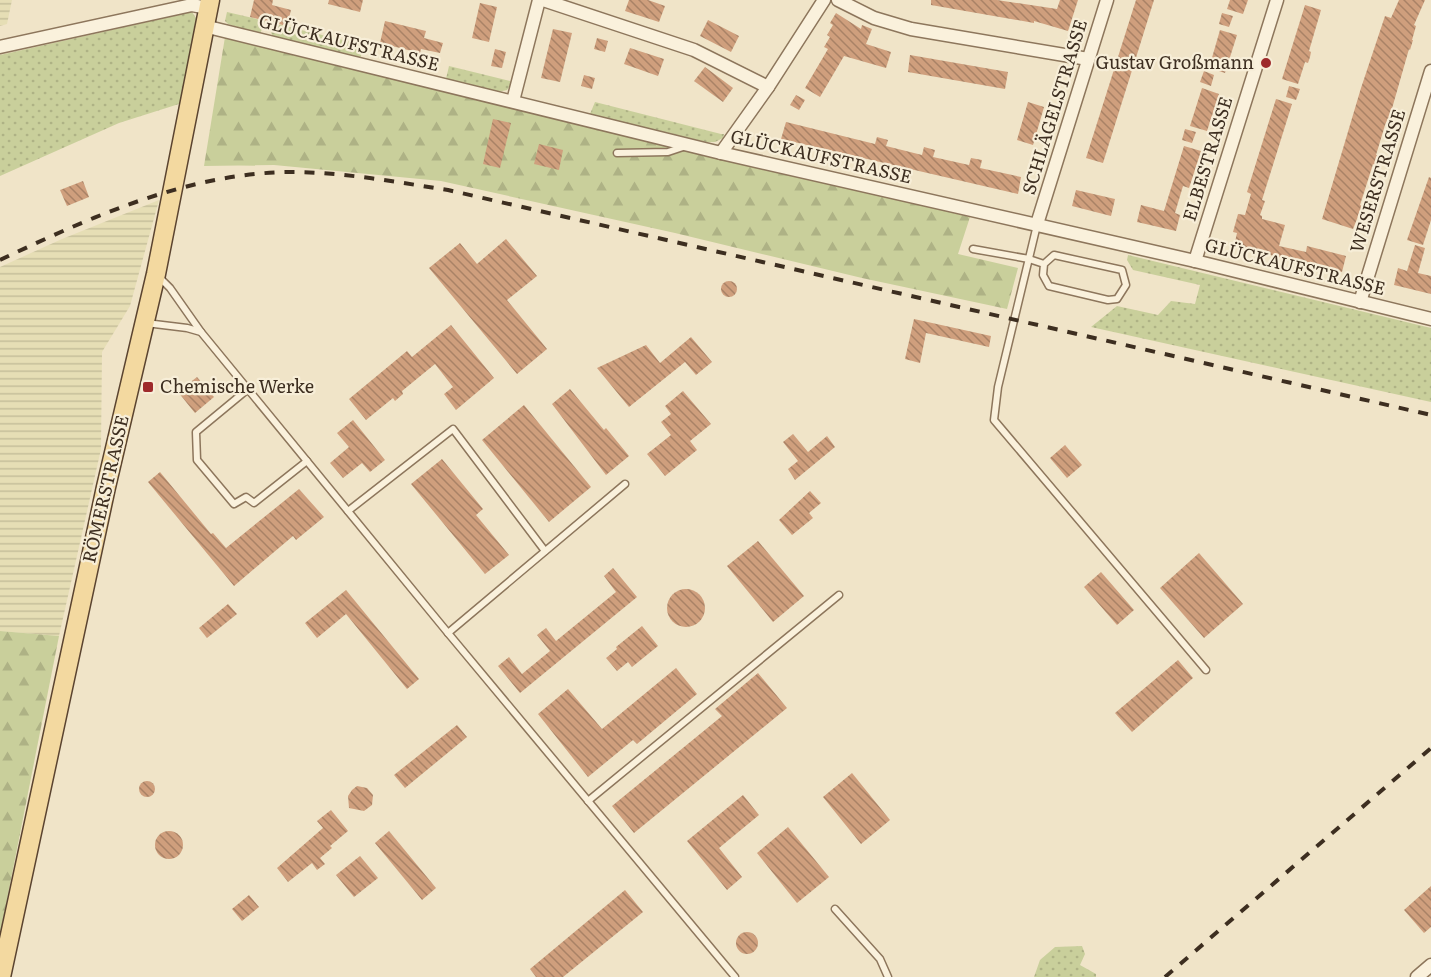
<svg xmlns="http://www.w3.org/2000/svg" width="1431" height="977" font-family="Literata,serif">
  <style>
    .farmland { fill: url(#farmland-rules) }
    .green { fill: url(#green-dots) }
    .forest { fill: url(#forest-firs) }
    .building { fill: url(#building-back-hatch) }
    .lines { fill: none; stroke-linecap: round; stroke-linejoin: round }
    .lane-casing { stroke: #8d765c; stroke-width: 9 }
    .street-casing { stroke: #8d765c; stroke-width: 15 }
    .primary-casing { stroke: #5b4430; stroke-width: 21 }
    .lane { stroke: #faf1dc; stroke-width: 6 }
    .street { stroke: #faf1dc; stroke-width: 12 }
    .primary { stroke: #f3d9a0; stroke-width: 18 }
    .rail { stroke: #3d2e20; stroke-width: 4; stroke-dasharray: 10 10; stroke-linecap: butt }
    .poi-dot { fill: #9e2a2b; stroke: #f7eed8; stroke-width: 2 }
    .labels { text-anchor: middle; stroke-width: 4.5; stroke-linejoin: round; paint-order: stroke }
    .street-label { font-size: 18px; fill: #3d2e20; stroke: #f7eed8 }
    .poi-label { font-size: 18px; fill: #3d2e20; stroke: #f7eed8; text-anchor: end }
  </style>
  <defs>
    <pattern id="farmland-rules" width="6" height="5" patternUnits="userSpaceOnUse" patternTransform="scale(1.5)"><rect width="6" height="5" fill="#e6deb5"/><path d="M0 2.5h6" fill="none" stroke="#c6bf9b"/></pattern>
    <pattern id="green-dots" width="8" height="8" patternUnits="userSpaceOnUse" patternTransform="scale(1.5)"><rect width="8" height="8" fill="#c9cf9b"/><path d="M2 2h.1M6 6h.1" fill="none" stroke="#aeb285" stroke-width="1.8" stroke-linecap="round"/></pattern>
    <pattern id="forest-firs" width="22" height="20" patternUnits="userSpaceOnUse" patternTransform="scale(1.5)"><rect width="22" height="20" fill="#c9cf9b"/><path d="M5 1l3.5 6h-7zM16 11l3.5 6h-7z" fill="#aeb285"/></pattern>
    <pattern id="building-back-hatch" width="6" height="6" patternUnits="userSpaceOnUse" patternTransform="scale(1.5)"><rect width="6" height="6" fill="#cf9f7d"/><path d="M-1 5l2 2M0 0l6 6M5-1l2 2" fill="none" stroke="#a98266"/></pattern>
  </defs>
  <rect width="100%" height="100%" fill="#f0e4c8"/>
  <g class="farmland">
    <polygon points="0,0 12,0 7,24 0,26"/>
    <polygon points="159,200 130,306 102,352 101,449 59,636 0,631 0,267 62,239"/>
  </g>
  <g class="green">
    <polygon points="192,12 196,18 197,24 182,103 119,123 0,176 0,55"/>
    <polygon points="227,12 265,21 260,34 228,24 225,21"/>
    <polygon points="276,24 364,45 360,59 273,37 270,30 271,25"/>
    <polygon points="449,66 510,81 512,83 507,90 498,92 446,79"/>
    <polygon points="595,102 721,134 724,134 723,138 715,142 706,142 590,114"/>
    <polygon points="1128,255 1431,328 1431,402 1091,327 1117,306 1158,315 1171,301 1195,304 1200,285 1133,270 1127,260"/>
    <polygon points="1082,946 1085,954 1080,965 1096,974 1096,977 1034,977 1040,960 1055,947"/>
  </g>
  <g class="forest">
    <polygon points="225,37 970,217 958,254 1018,268 1007,309 862,278 675,233 441,181 274,165 204,166"/>
    <polygon points="0,631 59,636 0,935"/>
  </g>
  <g class="building">
    <polygon points="254,0 273,0 272,5 291,10 287,26 250,17"/>
    <polygon points="329,0 363,0 360,12 328,4"/>
    <polygon points="629,0 648,0 665,6 659,22 625,11"/>
    <polygon points="931,0 997,0 1057,9 1060,0 1078,0 1068,31 1034,21 1034,23 931,5"/>
    <polygon points="1136,0 1154,0 1103,163 1086,158"/>
    <polygon points="1230,0 1248,0 1243,14 1227,9"/>
    <polygon points="1399,0 1425,0 1414,25 1416,26 1412,40 1413,40 1410,50 1409,49 1389,119 1388,118 1385,125 1376,155 1378,155 1375,165 1373,164 1360,205 1362,206 1353,229 1322,219 1361,88 1385,16 1391,18"/>
    <polygon points="480,3 497,7 489,42 472,38"/>
    <polygon points="1305,5 1321,10 1309,51 1311,52 1310,57 1308,63 1305,62 1298,84 1282,79"/>
    <polygon points="836,13 861,29 862,25 872,29 866,44 891,52 886,68 844,56 820,97 805,88 828,49 824,47 830,37 827,35 833,25 830,23"/>
    <polygon points="1222,13 1233,16 1229,27 1219,24"/>
    <polygon points="708,20 739,36 731,52 700,36"/>
    <polygon points="385,21 426,31 424,38 443,43 440,53 421,49 420,53 380,43"/>
    <polygon points="553,29 572,33 560,82 541,78"/>
    <polygon points="1220,30 1237,35 1225,73 1209,68"/>
    <polygon points="597,38 608,41 605,52 594,49"/>
    <polygon points="630,48 664,59 658,76 624,64"/>
    <polygon points="495,49 506,52 502,68 491,66"/>
    <polygon points="910,55 1008,72 1005,89 908,72"/>
    <polygon points="705,67 733,88 723,102 694,81"/>
    <polygon points="1204,71 1214,75 1211,86 1200,82"/>
    <polygon points="584,75 595,78 592,89 581,86"/>
    <polygon points="1289,86 1300,89 1296,100 1286,97"/>
    <polygon points="1202,88 1219,94 1207,131 1190,126"/>
    <polygon points="796,95 805,100 799,110 790,105"/>
    <polygon points="1276,99 1292,104 1262,200 1265,201 1260,215 1262,216 1262,219 1285,225 1279,246 1306,252 1307,246 1346,256 1342,272 1241,248 1242,243 1235,242 1237,233 1233,232 1238,214 1245,215 1251,194 1247,192"/>
    <polygon points="1028,102 1044,107 1033,145 1017,140"/>
    <polygon points="493,119 511,123 500,168 483,164"/>
    <polygon points="786,122 875,144 877,137 888,140 886,146 922,155 924,147 935,150 933,157 969,165 971,158 982,160 980,168 1021,177 1018,194 781,139"/>
    <polygon points="1185,129 1196,132 1192,143 1182,140"/>
    <polygon points="539,144 563,150 559,170 534,164"/>
    <polygon points="1184,146 1201,151 1189,188 1183,186 1175,213 1180,215 1176,231 1137,222 1141,205 1164,211"/>
    <polygon points="1429,177 1431,178 1431,220 1423,245 1407,240"/>
    <polygon points="83,181 89,197 67,206 60,190"/>
    <polygon points="1076,190 1115,199 1111,216 1072,206"/>
    <polygon points="506,239 537,276 507,300 547,349 517,374 429,268 460,243 477,264"/>
    <polygon points="1415,245 1425,248 1418,273 1431,276 1431,294 1394,285 1398,268 1407,271"/>
    <circle cx="729" cy="289" r="8"/>
    <polygon points="914,319 991,336 989,347 926,333 920,363 905,359"/>
    <polygon points="451,325 494,378 456,410 444,394 453,387 435,364 402,391 403,394 395,401 393,398 366,420 349,399 407,351 412,357"/>
    <polygon points="691,337 712,362 696,375 685,362 629,407 597,368 646,345 660,363"/>
    <polygon points="197,377 214,397 195,413 178,392"/>
    <polygon points="570,389 604,430 606,428 629,456 606,475 552,404"/>
    <polygon points="683,391 711,424 690,441 697,450 665,476 647,454 671,435 661,422 671,414 665,406"/>
    <polygon points="524,405 591,487 549,522 482,440"/>
    <polygon points="353,420 385,460 370,472 362,463 343,478 330,463 349,447 337,433"/>
    <polygon points="793,434 808,452 827,436 835,447 795,480 788,469 798,461 783,442"/>
    <polygon points="1065,445 1082,465 1067,478 1050,458"/>
    <polygon points="442,459 483,509 476,515 509,555 485,574 411,484"/>
    <polygon points="160,472 211,534 213,533 226,548 299,489 324,517 296,540 293,536 234,586 148,482"/>
    <polygon points="810,491 821,503 809,513 813,518 792,535 779,520"/>
    <polygon points="758,541 804,596 773,622 727,566"/>
    <polygon points="1199,553 1243,604 1204,638 1160,588"/>
    <polygon points="613,568 637,597 520,693 498,666 509,657 522,674 550,651 537,635 546,628 556,641 616,592 604,576"/>
    <polygon points="1101,572 1134,610 1117,625 1084,587"/>
    <circle cx="686" cy="608" r="19"/>
    <polygon points="346,590 419,679 407,689 346,614 317,638 305,623"/>
    <polygon points="228,604 237,614 207,638 199,628"/>
    <polygon points="642,626 658,646 632,667 628,662 617,671 606,658 617,649 616,647"/>
    <polygon points="1178,660 1193,678 1132,732 1115,713"/>
    <polygon points="676,668 697,694 637,744 633,740 588,777 538,714 568,689 602,729"/>
    <polygon points="758,673 787,708 634,833 612,806 722,716 715,709"/>
    <polygon points="457,725 467,737 405,788 394,775"/>
    <polygon points="852,773 890,820 861,844 823,797"/>
    <circle cx="147" cy="789" r="8"/>
    <polygon points="357,786 367,788 373,795 372,805 364,811 349,808 348,796 352,790"/>
    <polygon points="743,795 759,815 719,848 742,877 727,890 687,841"/>
    <polygon points="331,810 348,831 330,846 332,848 320,858 325,864 317,870 312,863 288,882 277,868 323,828 317,821"/>
    <polygon points="788,827 829,877 797,903 757,853"/>
    <polygon points="389,831 436,888 422,900 375,843"/>
    <circle cx="169" cy="845" r="14"/>
    <polygon points="360,856 378,878 354,897 336,875"/>
    <polygon points="1431,886 1431,927 1424,933 1404,910"/>
    <polygon points="625,890 643,912 563,977 536,977 530,969"/>
    <polygon points="249,895 259,907 242,921 232,909"/>
    <circle cx="747" cy="943" r="11"/>
  </g>
  <g class="lines">
    <defs>
      <g id="lane">
        <polyline points="617,153 668,152 686,146"/>
        <polyline points="1037,225 998,387 994,420 1206,670"/>
        <polyline points="973,249 1029,259 1044,264 1054,255 1122,270 1126,285 1117,299 1108,300 1049,286 1043,275 1044,264"/>
        <polyline points="158,276 170,288 201,332"/>
        <polyline points="146,323 187,328 201,332 448,633 735,977"/>
        <polyline points="248,389 196,432 197,460 234,504 246,497 254,503 307,461"/>
        <polyline points="348,511 453,429 545,551"/>
        <polyline points="448,633 625,484"/>
        <polyline points="588,801 839,595"/>
        <polyline points="835,909 880,959 888,977"/>
      </g>
      <g id="street">
        <polyline points="543,0 694,50 768,87"/>
        <polyline points="838,0 874,18 911,29 1088,59"/>
        <polyline points="204,26 721,153 1195,261 1431,319"/>
        <polyline points="0,47 192,5 208,8"/>
        <polyline points="513,101 539,0"/>
        <polyline points="721,153 768,87 824,0"/>
        <polyline points="1037,224 1107,0"/>
        <polyline points="1195,261 1277,0"/>
        <polyline points="1360,302 1431,71"/>
        <polyline points="1417,977 1431,965"/>
      </g>
      <polyline id="primary" points="1,977 106,487 156,274 210,0"/>
    </defs>
    <use href="#lane" class="lane-casing"/>
    <use href="#street" class="street-casing"/>
    <use href="#primary" class="primary-casing"/>
    <use href="#lane" class="lane"/>
    <use href="#street" class="street"/>
    <use href="#primary" class="primary"/>
    <g class="rail">
      <path d="M0,260C91,217 188,173 290,172C343,172 396,182 448,190L1431,415"/>
      <polyline points="1165,977 1431,748"/>
    </g>
  </g>
  <g class="poi-dot">
    <circle cx="1266" cy="63" r="6"/>
    <rect x="142" y="381" width="12" height="12" rx="3"/>
  </g>
  <g class="labels">
    <g class="street-label">
      <text transform="translate(349 43) rotate(14)" y="6">GLÜCKAUFSTRASSE</text>
      <text transform="translate(1055 107) rotate(-73)" y="6">SCHLÄGELSTRASSE</text>
      <text transform="translate(821 157) rotate(13)" y="6">GLÜCKAUFSTRASSE</text>
      <text transform="translate(1208 159) rotate(-73)" y="6">ELBESTRASSE</text>
      <text transform="translate(1378 181) rotate(-73)" y="6">WESERSTRASSE</text>
      <text transform="translate(1295 267) rotate(14)" y="6">GLÜCKAUFSTRASSE</text>
      <text transform="translate(106 489) rotate(-77)" y="6">RÖMERSTRASSE</text>
    </g>
    <g class="poi-label">
      <text x="1254" y="69">Gustav Großmann</text>
      <text x="160" y="393" text-anchor="start">Chemische Werke</text>
    </g>
  </g>
</svg>
